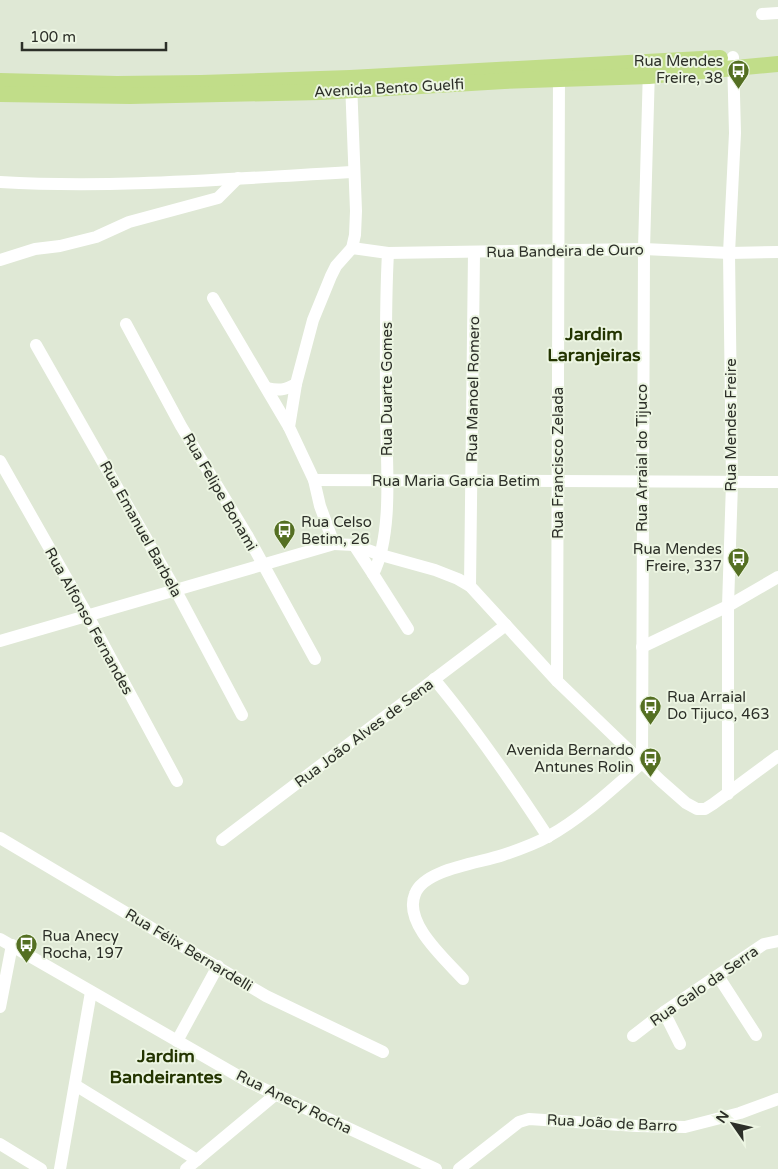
<svg xmlns="http://www.w3.org/2000/svg" width="778" height="1169" font-family="'Varela Round',sans-serif">
  <style>
    .lines { fill: none; stroke-linecap: round; stroke-linejoin: round }
    .minor { stroke: #fff; stroke-width: 12 }
    .major { stroke: #c1dd89; stroke-width: 16 }
    .labels { text-anchor: middle; stroke-width: 4; stroke-linejoin: round; paint-order: stroke }
    .poi-label { font-size: 15px; fill: #2c2f28; stroke: #ecf5e2; text-anchor: end }
    .street-label { font-size: 15px; fill: #2c2f28; stroke: #ecf5e2 }
    .quarter-label { font-size: 18px; font-weight: bold; fill: #233400; stroke: #ecf5e2 }
  </style>
  <rect width="100%" height="100%" fill="#dfe8d5"/>
  <g class="lines">
    <g class="minor">
      <polyline points="762,14 778,13"/>
      <polyline points="351,82 356,211 355,235 352,248 336,266 331,276 313,320 296,384 289,427 314,480 320,506 334,544 354,545 381,555 435,570 458,579 470,586 557,681 661,781 686,803 697,809 705,809 713,804 778,756"/>
      <path d="M0,182C118,189 236,178 354,172"/>
      <polyline points="352,248 388,253 644,249 729,253 778,252"/>
      <path d="M388,253C385,306 386,359 386,413C386,460 394,533 373,574L408,629"/>
      <polyline points="0,260 35,249 60,246 96,237 129,222 218,198 238,178"/>
      <polyline points="213,298 289,427"/>
      <polyline points="126,324 181,426 247,535 315,659"/>
      <polyline points="36,345 175,589 242,715"/>
      <path d="M267,388C279,391 285,390 296,384"/>
      <polyline points="0,461 88,616 177,781"/>
      <polyline points="314,480 778,482"/>
      <polyline points="354,545 373,574"/>
      <polyline points="470,586 474,253"/>
      <polyline points="0,641 334,544"/>
      <polyline points="642,647 728,606 778,577"/>
      <path d="M434,679C476,729 512,782 548,837"/>
      <polyline points="557,681 559,71"/>
      <polyline points="728,794 728,606 732,483 729,253 735,133 733,57"/>
      <polyline points="0,838 266,996 383,1052"/>
      <polyline points="222,840 506,625"/>
      <polyline points="0,939 247,1081 436,1169"/>
      <polyline points="718,976 756,1035"/>
      <path d="M463,979C445,959 403,923 415,894C424,869 480,863 503,855C518,850 535,844 549,836C583,817 613,788 642,763L644,249L649,68"/>
      <polyline points="0,1007 12,945"/>
      <polyline points="664,1012 680,1044"/>
      <polyline points="633,1036 664,1012 758,948 764,944 778,941"/>
      <polyline points="177,1041 218,966"/>
      <polyline points="75,1085 197,1160"/>
      <polyline points="0,1144 41,1169"/>
      <polyline points="60,1169 91,992"/>
      <polyline points="186,1169 275,1095"/>
      <polyline points="459,1169 519,1122 529,1119 637,1126 685,1127 740,1113 778,1099"/>
    </g>
    <g class="major">
      <polyline points="0,81 117,84 201,83 350,78 720,58"/>
      <polyline points="0,94 130,96 321,92 504,81 649,76 778,64"/>
    </g>
  </g>
  <defs>
    <symbol id="bus-pin" viewBox="-11 -11 22 30"><path d="M0 17L-7.5 6A9.5 9.5 0 1 1 7.5 6Z" fill="#546f22" stroke="#ecf5e2"/><path d="M-5-6H5V4H4V6H2V4H-2V6H-4V4H-5ZM-3.5-4V0h7V-4ZM-3.5 1.2v1.5H-2V1.2ZM2 1.2v1.5H3.5V1.2Z" fill="#fff"/></symbol>
  </defs>
  <g fill-rule="evenodd">
    <use href="#bus-pin" x="726" y="58" width="25" height="34"/>
    <use href="#bus-pin" x="272" y="518" width="25" height="34"/>
    <use href="#bus-pin" x="726" y="546" width="25" height="34"/>
    <use href="#bus-pin" x="638" y="694" width="25" height="34"/>
    <use href="#bus-pin" x="638" y="746" width="25" height="34"/>
    <use href="#bus-pin" x="14" y="932" width="25" height="34"/>
  </g>
  <g class="labels">
    <g class="poi-label">
      <text x="723" y="66">Rua Mendes<tspan x="723" dy="17">Freire, 38</tspan></text>
      <text x="301" y="527" text-anchor="start">Rua Celso<tspan x="301" dy="17">Betim, 26</tspan></text>
      <text x="722" y="554">Rua Mendes<tspan x="722" dy="17">Freire, 337</tspan></text>
      <text x="667" y="702" text-anchor="start">Rua Arraial<tspan x="667" dy="17">Do Tijuco, 463</tspan></text>
      <text x="634" y="755">Avenida Bernardo<tspan x="634" dy="17">Antunes Rolin</tspan></text>
      <text x="42" y="941" text-anchor="start">Rua Anecy<tspan x="42" dy="17">Rocha, 197</tspan></text>
    </g>
    <g class="street-label">
      <text transform="translate(389 88) rotate(-3)" y="5">Avenida Bento Guelfi</text>
      <text transform="translate(565 251) rotate(-1)" y="5">Rua Bandeira de Ouro</text>
      <text transform="translate(387 389) rotate(-90)" y="5">Rua Duarte Gomes</text>
      <text transform="translate(473 389) rotate(-89)" y="5">Rua Manoel Romero</text>
      <text transform="translate(731 425) rotate(-90)" y="5">Rua Mendes Freire</text>
      <text transform="translate(642 458) rotate(-90)" y="5">Rua Arraial do Tijuco</text>
      <text transform="translate(558 463) rotate(-90)" y="5">Rua Francisco Zelada</text>
      <text x="456" y="486">Rua Maria Garcia Betim</text>
      <text transform="translate(220 492) rotate(60)" y="5">Rua Felipe Bonami</text>
      <text transform="translate(141 529) rotate(61)" y="5">Rua Emanuel Barbela</text>
      <text transform="translate(89 621) rotate(61)" y="5">Rua Alfonso Fernandes</text>
      <text transform="translate(364 733) rotate(-37)" y="5">Rua João Alves de Sena</text>
      <text transform="translate(189 950) rotate(31)" y="5">Rua Félix Bernardelli</text>
      <text transform="translate(704 986) rotate(-35)" y="5">Rua Galo da Serra</text>
      <text transform="translate(294 1102) rotate(26)" y="5">Rua Anecy Rocha</text>
      <text transform="translate(612 1123) rotate(3)" y="5">Rua João de Barro</text>
    </g>
    <g class="quarter-label">
      <text x="594" y="340">Jardim<tspan x="594" dy="21">Laranjeiras</tspan></text>
      <text x="166" y="1062">Jardim<tspan x="166" dy="21">Bandeirantes</tspan></text>
    </g>
  </g>
  <g transform="translate(733 1124) rotate(304)" stroke="#ecf5e2" stroke-width="4" paint-order="stroke">
  <path d="M0-4L9 19L0 12L-9 19Z" fill="#2c2f28"/>
  <text y="-8" font-size="14" font-weight="bold" text-anchor="middle" fill="#2c2f28">N</text>
  </g>
  <path d="M22 42v8h144v-8" fill="none" stroke="#2c2f28" stroke-width="2.5"/>
  <text x="30" y="42" font-size="15" fill="#2c2f28" stroke="#ecf5e2" stroke-width="4" paint-order="stroke">100 m</text>
</svg>
